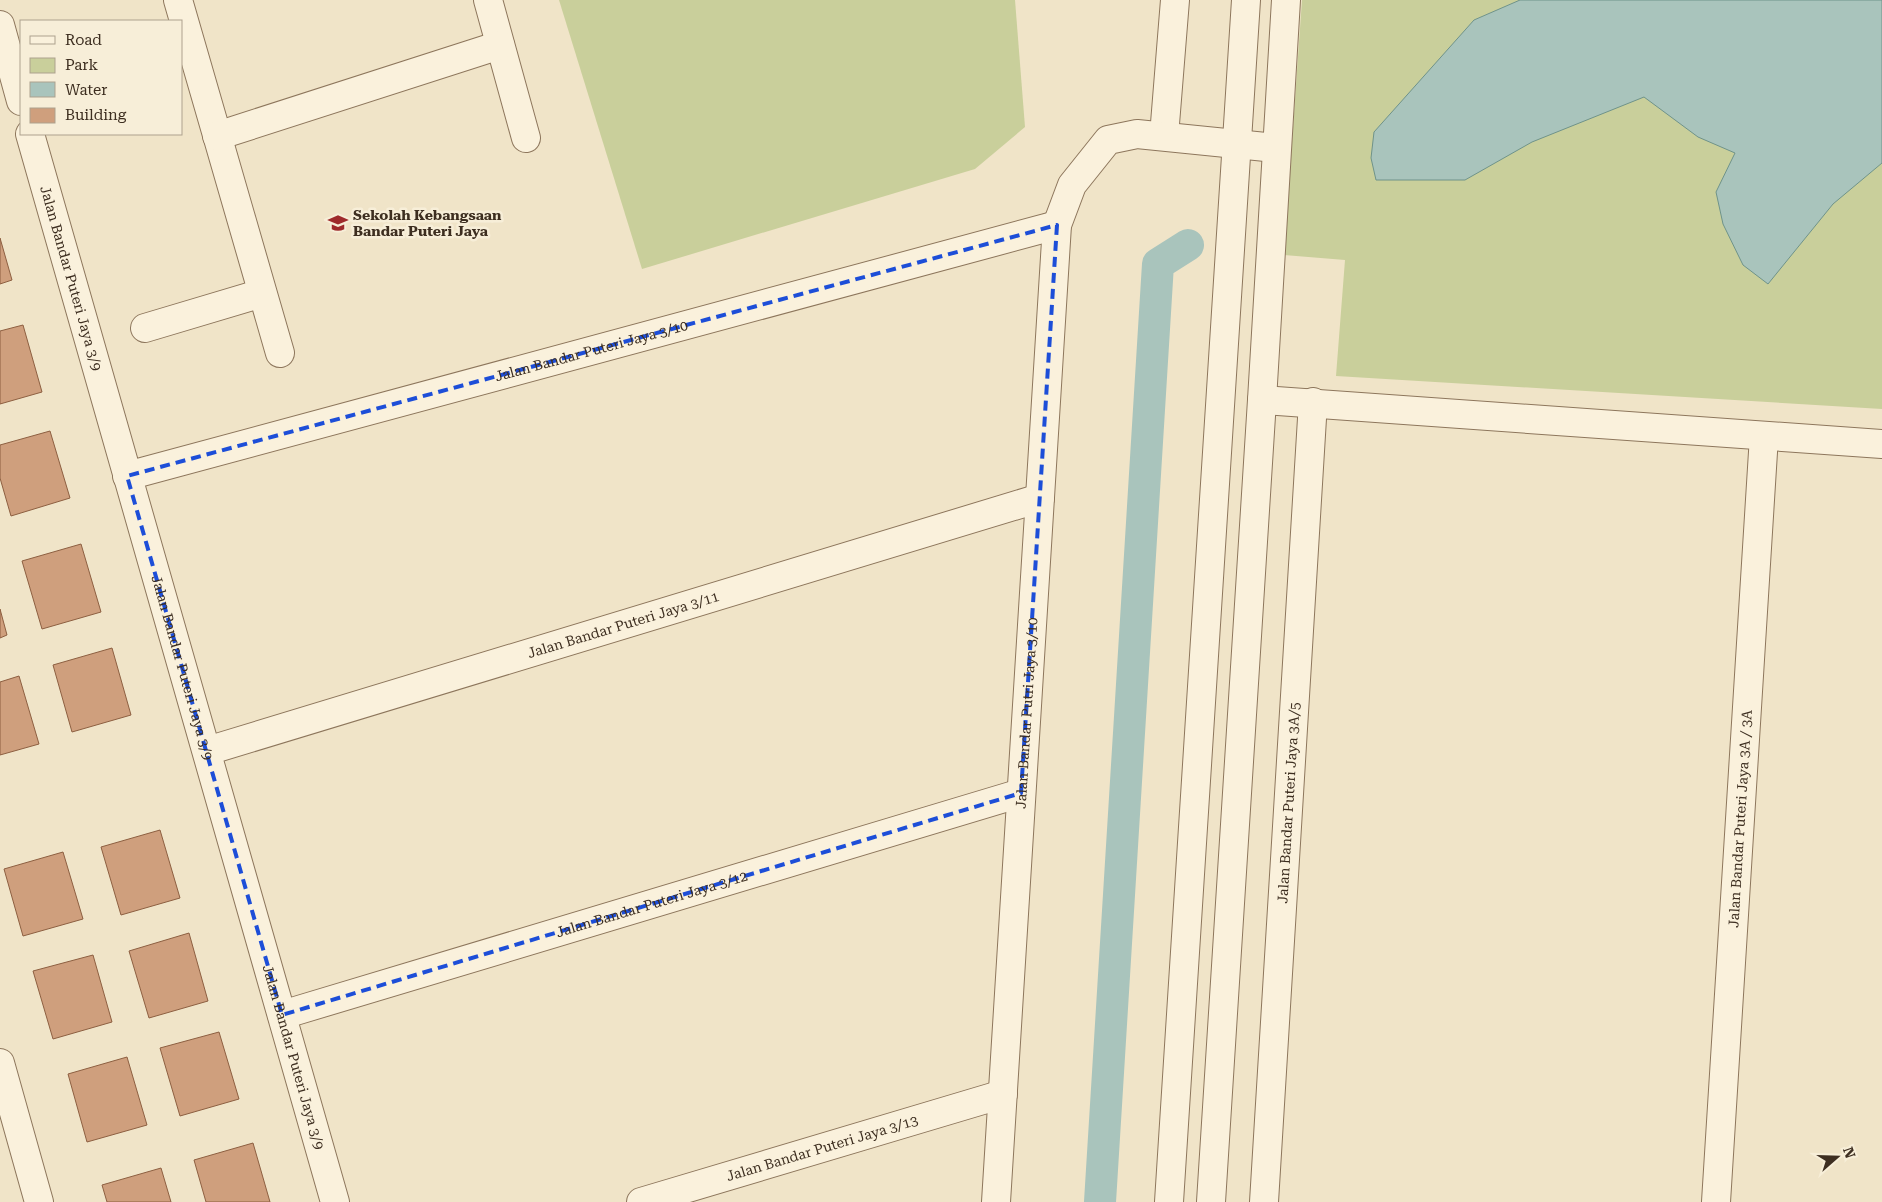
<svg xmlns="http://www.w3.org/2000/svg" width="1882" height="1202" font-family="'Roboto Serif',serif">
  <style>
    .green { fill: #c9cf9b }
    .water { fill: #a9c4bc; stroke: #6f938a }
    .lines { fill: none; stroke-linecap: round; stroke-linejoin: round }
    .canal { stroke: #a9c4bc; stroke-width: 32 }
    .building { fill: #cf9f7d; stroke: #8d5f41 }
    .minor-casing { stroke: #8d765c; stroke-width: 30 }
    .minor { stroke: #faf1dc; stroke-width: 28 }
    .marked { fill: none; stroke: #1d4ed8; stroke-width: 4; stroke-dasharray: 10 6; stroke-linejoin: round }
    .labels { text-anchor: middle; stroke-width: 5; stroke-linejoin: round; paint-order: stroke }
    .poi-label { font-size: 14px; font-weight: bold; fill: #3d2e20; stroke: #f7eed8; text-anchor: start }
    .street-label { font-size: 14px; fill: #3d2e20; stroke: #f7eed8 }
  </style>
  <rect width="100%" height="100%" fill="#f0e4c8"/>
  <g class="green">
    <polygon points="559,0 1015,0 1025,127 975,169 642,269"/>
    <polygon points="1302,0 1882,0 1882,409 1336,376 1345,260 1284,255"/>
  </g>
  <polygon class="water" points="1520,0 1882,0 1882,163 1833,204 1768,284 1743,265 1723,224 1716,192 1735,153 1698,137 1644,97 1532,142 1465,180 1376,180 1371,158 1374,132 1474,20"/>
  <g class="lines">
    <polyline class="canal" points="1100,1202 1158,264 1188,245"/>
  </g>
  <g class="building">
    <polygon points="0,238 12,280 0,284"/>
    <polygon points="23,325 42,392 0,404 0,331"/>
    <polygon points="50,431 70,498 11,516 0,478 0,445"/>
    <polygon points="81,544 101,612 42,629 22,561"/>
    <polygon points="0,609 7,635 0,638"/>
    <polygon points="112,648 131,715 72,732 53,665"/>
    <polygon points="19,676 39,744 0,755 0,682"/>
    <polygon points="160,830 180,898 121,915 101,847"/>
    <polygon points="63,852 83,919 23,936 4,869"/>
    <polygon points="189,933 208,1001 149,1018 129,951"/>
    <polygon points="93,955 112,1022 53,1039 33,971"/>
    <polygon points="219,1032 239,1099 180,1116 160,1048"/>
    <polygon points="127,1057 147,1125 87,1142 68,1074"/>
    <polygon points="253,1143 270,1202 206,1202 194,1160"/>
    <polygon points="161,1168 171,1202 107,1202 102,1185"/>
  </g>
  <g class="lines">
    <defs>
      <g id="minor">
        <polyline points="178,0 280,353"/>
        <polyline points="488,0 526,138"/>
        <polyline points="0,25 21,101"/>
        <path id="s1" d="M30,134L335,1202"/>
        <polyline points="217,136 500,45"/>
        <polyline points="1164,136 1175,0"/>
        <polyline points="145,328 262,293"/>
        <polyline points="1262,400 1882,444"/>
        <path id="s2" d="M127,476L1057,225"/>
        <path id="s3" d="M207,751L1040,498"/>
        <path id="s4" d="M282,1015L1021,793"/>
        <polyline points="0,1063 39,1202"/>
        <path id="s5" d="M641,1202L1003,1094"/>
        <path id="s6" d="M996,1202L1057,225L1072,185L1108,140L1137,134L1276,148"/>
        <polyline points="1169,1202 1246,0"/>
        <polyline points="1211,1202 1262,400 1286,0"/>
        <path id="s7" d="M1264,1202L1313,402"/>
        <path id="s8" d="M1716,1202L1764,436"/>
      </g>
    </defs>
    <use href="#minor" class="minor-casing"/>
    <use href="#minor" class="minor"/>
  </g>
  <path class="marked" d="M1057,225L1021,793L282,1015L127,476Z"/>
  <defs>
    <symbol id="school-bare" viewBox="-9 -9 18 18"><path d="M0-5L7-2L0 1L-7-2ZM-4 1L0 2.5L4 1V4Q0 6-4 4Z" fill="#9e2a2b" stroke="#f7eed8" stroke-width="2.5" paint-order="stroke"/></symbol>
  </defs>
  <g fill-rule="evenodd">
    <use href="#school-bare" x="324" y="209" width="28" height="28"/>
  </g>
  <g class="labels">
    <g class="poi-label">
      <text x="353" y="220">Sekolah Kebangsaan<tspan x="353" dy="16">Bandar Puteri Jaya</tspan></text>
    </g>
    <g class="street-label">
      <text dy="5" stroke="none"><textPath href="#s1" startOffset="150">Jalan Bandar Puteri Jaya 3/9</textPath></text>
      <text dy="5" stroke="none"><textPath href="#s2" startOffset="481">Jalan Bandar Puteri Jaya 3/10</textPath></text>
      <text dy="5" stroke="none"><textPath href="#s3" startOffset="435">Jalan Bandar Puteri Jaya 3/11</textPath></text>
      <text dy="5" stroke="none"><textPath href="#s1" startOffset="555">Jalan Bandar Puteri Jaya 3/9</textPath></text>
      <text dy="5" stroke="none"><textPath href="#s6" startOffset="490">Jalan Bandar Putri Jaya 3/10</textPath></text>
      <text dy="5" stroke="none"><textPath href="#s7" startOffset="400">Jalan Bandar Puteri Jaya 3A/5</textPath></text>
      <text dy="5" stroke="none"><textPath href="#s8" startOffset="384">Jalan Bandar Puteri Jaya 3A / 3A</textPath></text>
      <text dy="5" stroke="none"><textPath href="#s4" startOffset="386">Jalan Bandar Puteri Jaya 3/12</textPath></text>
      <text dy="5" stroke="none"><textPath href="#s1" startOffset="960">Jalan Bandar Puteri Jaya 3/9</textPath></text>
      <text dy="5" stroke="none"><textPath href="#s5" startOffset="189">Jalan Bandar Puteri Jaya 3/13</textPath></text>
    </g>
  </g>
  <rect x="20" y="20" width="162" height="115" fill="#f7eed8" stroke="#ada18e"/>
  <rect x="30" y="36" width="25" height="8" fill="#faf1dc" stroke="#ada18e"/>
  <text x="65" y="45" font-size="15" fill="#3d2e20">Road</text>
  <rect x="30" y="58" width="25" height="15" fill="#c9cf9b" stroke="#ada18e"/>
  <text x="65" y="70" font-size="15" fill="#3d2e20">Park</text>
  <rect x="30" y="82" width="25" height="15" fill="#a9c4bc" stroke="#ada18e"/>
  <text x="65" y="95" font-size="15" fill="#3d2e20">Water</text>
  <rect x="30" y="108" width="25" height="15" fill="#cf9f7d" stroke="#ada18e"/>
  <text x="65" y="120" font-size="15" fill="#3d2e20">Building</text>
  <g transform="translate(1837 1157) rotate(70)" stroke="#f7eed8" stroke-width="4" paint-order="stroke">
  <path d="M0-4L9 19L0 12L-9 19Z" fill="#3d2e20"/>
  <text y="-8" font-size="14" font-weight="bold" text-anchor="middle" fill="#3d2e20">N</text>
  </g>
</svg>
